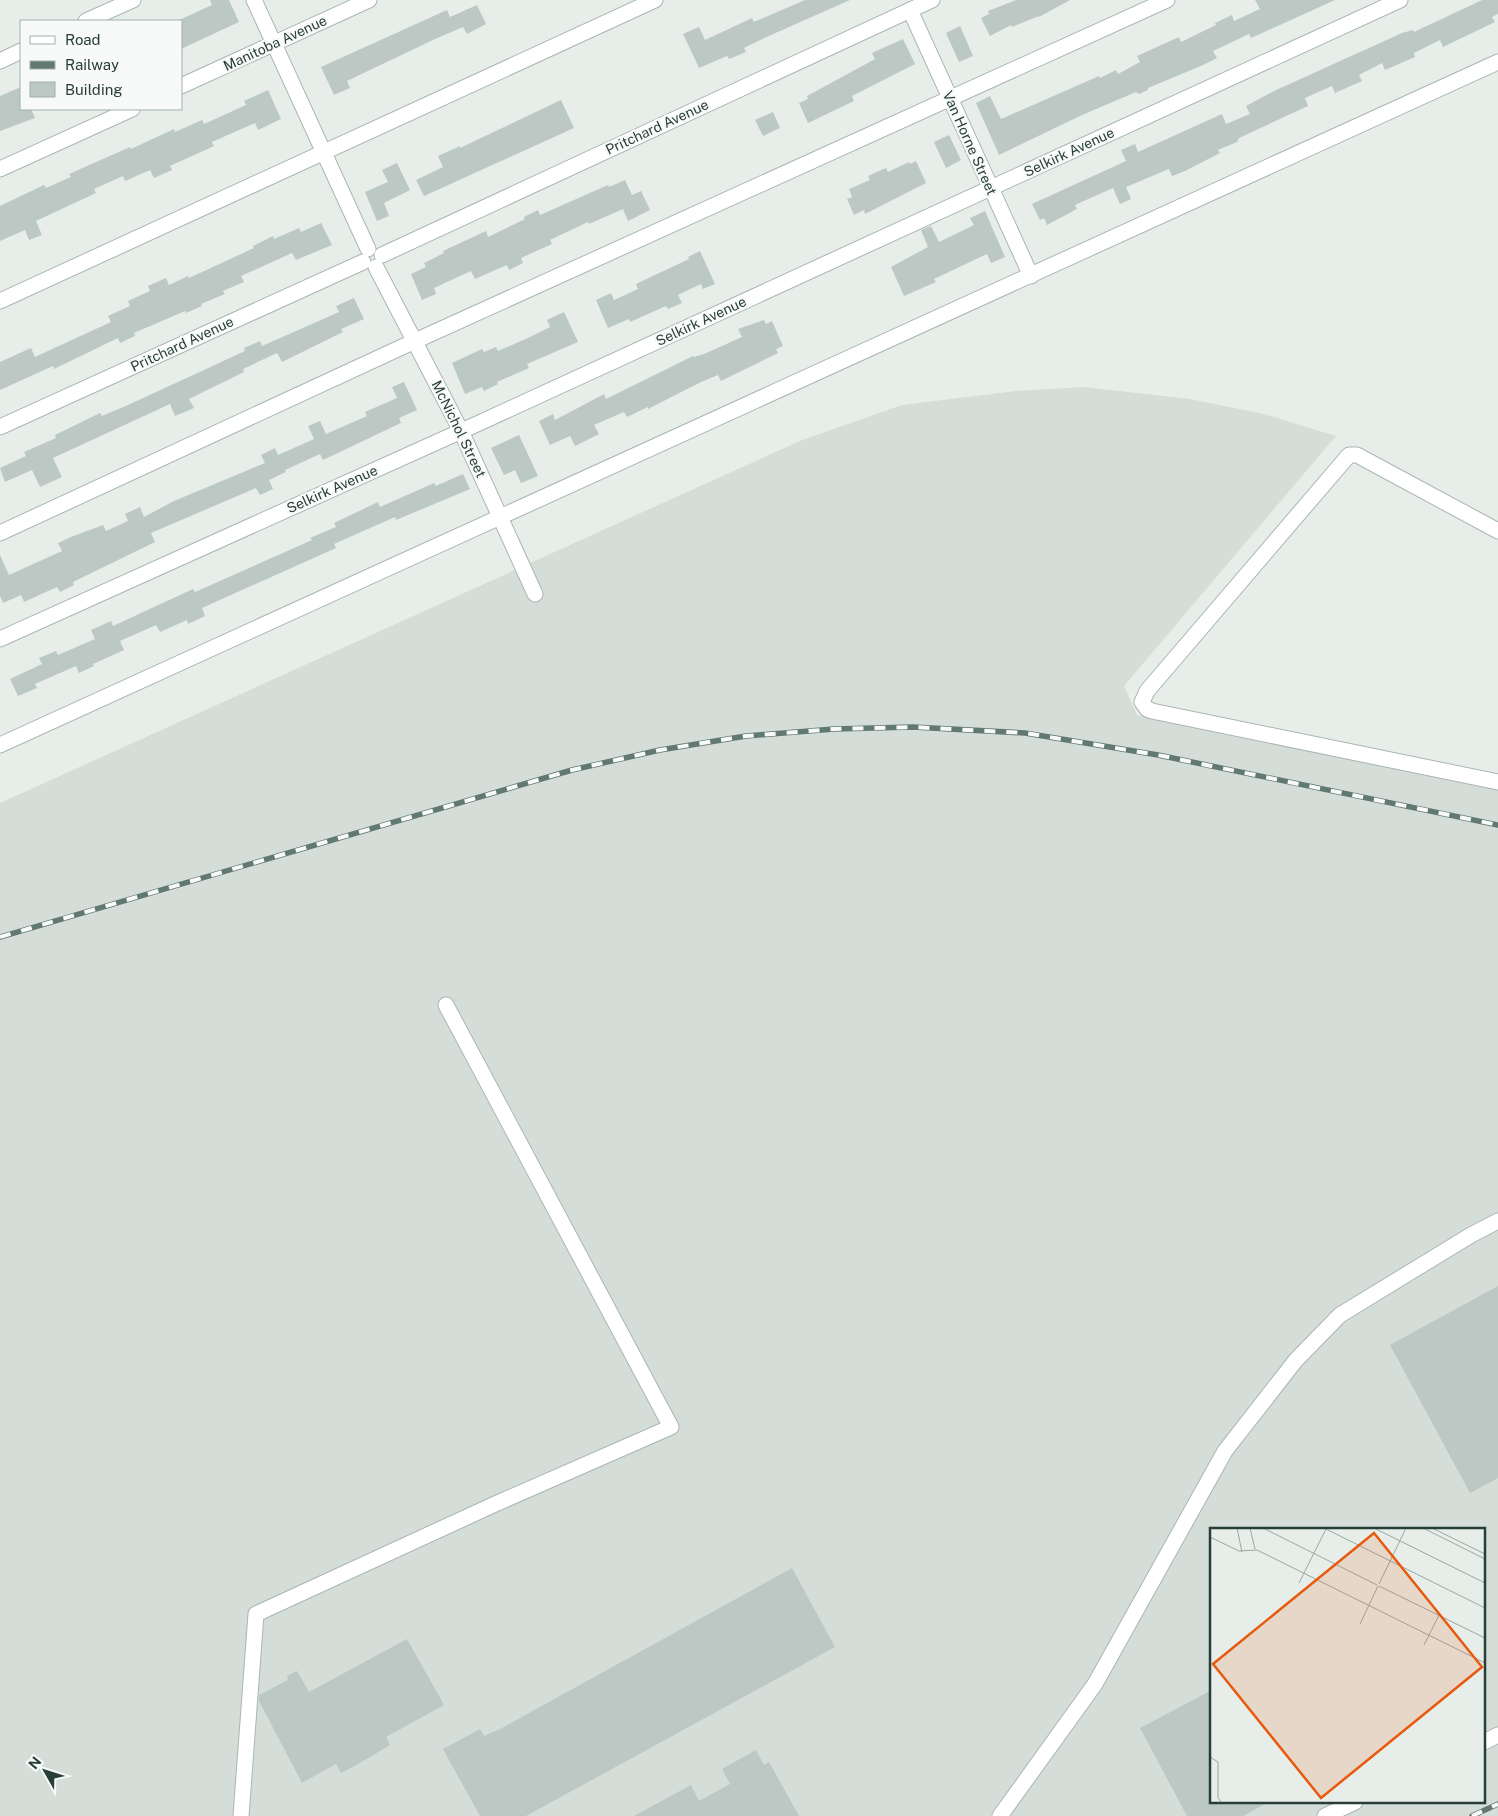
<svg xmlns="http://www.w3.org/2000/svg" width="1498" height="1816" font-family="'Public Sans',sans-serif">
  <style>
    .built { fill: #d5ddd9; fill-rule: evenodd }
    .building { fill: #bcc8c3 }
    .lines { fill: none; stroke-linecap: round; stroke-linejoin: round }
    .minor-casing { stroke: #aab6b1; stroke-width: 17 }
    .minor { stroke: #fff; stroke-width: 15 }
    .rail-casing { stroke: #627972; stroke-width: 5.5 }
    .rail { stroke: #f7faf8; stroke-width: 4; stroke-dasharray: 11; stroke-linecap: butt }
    .labels { text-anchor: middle; stroke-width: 4.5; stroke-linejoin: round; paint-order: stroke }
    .street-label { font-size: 14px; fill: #273e37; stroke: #f7faf8 }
    .inset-road { fill: none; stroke: #9aa8a2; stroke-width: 1 }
    .view { fill: #e8590c; fill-opacity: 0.15; stroke: #e8590c; stroke-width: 2.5 }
    .inset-edge { fill: none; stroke: #273e37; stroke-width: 2.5 }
  </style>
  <rect width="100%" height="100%" fill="#e7eeea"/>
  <path class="built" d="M1084,387L1190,399L1264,414L1336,436L1124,686L1137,715L1498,789V1816H0V803L802,440L902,405L1016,391ZM1212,1530H1484V1802H1212Z"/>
  <g class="building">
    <polygon points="210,0 229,0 239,22 181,49 181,21 177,21 212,5"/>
    <polygon points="805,0 850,0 771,35 744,48 746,52 729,59 727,56 699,68 683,34 699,27 705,40 752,18 754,22"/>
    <polygon points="1016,0 1070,0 1039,17 1039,16 1012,27 1011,25 990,36 981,18 989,14 988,11"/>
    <polygon points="1255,0 1335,0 1251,38 1249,34 1213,51 1217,58 1203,65 1148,88 1148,90 1139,94 1136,92 1082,115 999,155 976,103 990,96 1001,119 1099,76 1100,78 1116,70 1118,74 1140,62 1137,56 1179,37 1181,42 1216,25 1215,23 1232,15 1234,21 1260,9"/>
    <polygon points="1482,0 1498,0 1498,14 1492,17 1495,22 1443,47 1440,40 1414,53 1415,57 1385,70 1382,63 1359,75 1362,81 1335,93 1332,86 1305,98 1308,106 1239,138 1237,142 1218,150 1220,153 1185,171 1172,176 1169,169 1126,187 1131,199 1120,204 1113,188 1075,205 1077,209 1047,225 1044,218 1040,220 1032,204 1126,161 1121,150 1135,144 1138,152 1222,114 1226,124 1250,114 1246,106 1274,91 1402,33 1413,30 1414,32"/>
    <polygon points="477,5 486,24 467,34 463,27 435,39 347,81 350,88 334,95 321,67 447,10 450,17"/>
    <polygon points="960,26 973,56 959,62 946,33"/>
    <polygon points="903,39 915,64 852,96 854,101 808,123 799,103 808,99 807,96 875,59 872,53"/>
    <polygon points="21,87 21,109 31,109 35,118 0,131 0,96"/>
    <polygon points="268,90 281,119 258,130 255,123 212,142 214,146 170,166 172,170 154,178 150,170 125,181 123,176 94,189 96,193 36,221 42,235 29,240 25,230 0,241 0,206 44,185 46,188 71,177 69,174 130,147 131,149 174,129 175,132 202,120 204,124 246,105 244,101"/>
    <polygon points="561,100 574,128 424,196 416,180 443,167 438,156 460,146 460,148"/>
    <polygon points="773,112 780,128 763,136 755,120"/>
    <polygon points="949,135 961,160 946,168 934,142"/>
    <polygon points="916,161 926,183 865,214 864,210 854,215 847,199 852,197 849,189 870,180 868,176 886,168 888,172 909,162 910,164"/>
    <polygon points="397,163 410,190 384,203 389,216 377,221 365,192 388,182 382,170"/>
    <polygon points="625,180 632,195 641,191 650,210 628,221 623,209 589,224 588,222 550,240 552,244 521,258 523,263 509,270 507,265 475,279 471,271 434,288 436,294 422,300 411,274 426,267 424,263 444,253 443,251 486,231 488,237 525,219 524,217 538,210 540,215 608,185 609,187"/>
    <polygon points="985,211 1005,257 991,263 987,254 934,279 936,282 904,296 891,267 928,247 921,230 931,226 939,242 974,225 970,218"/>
    <polygon points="321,223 332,245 296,260 292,253 241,276 244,282 223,291 225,294 201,304 202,306 186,313 185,311 134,333 135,336 120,343 118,338 54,369 53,366 0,390 0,362 31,348 35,357 111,322 108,316 130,306 128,301 150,291 148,286 166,278 169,285 188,276 189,278 254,248 253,246 273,236 274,239 299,228 301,232"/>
    <polygon points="700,251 715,284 703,289 701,284 678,295 682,303 668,309 666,306 630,322 629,319 608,328 596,300 611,293 614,300 638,289 636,284 689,259 688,257"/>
    <polygon points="354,298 364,319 341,329 343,332 282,362 277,353 243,369 244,372 189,399 194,408 175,416 170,404 53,458 62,477 40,487 32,470 5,482 0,468 26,456 24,452 56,438 55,435 100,413 102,416 128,405 245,351 244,348 260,341 262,346 339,312 336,306"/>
    <polygon points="564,312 578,342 527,364 529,368 497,382 498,384 484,391 482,387 465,394 452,363 482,349 484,352 496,347 498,351 530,337 550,327 547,320"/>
    <polygon points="764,320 766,324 772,321 783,346 776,349 778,353 721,381 718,375 701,382 648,409 648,407 627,417 624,412 594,425 599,434 575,446 570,436 550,445 539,421 553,414 555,420 604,394 606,399 693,356 694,357 704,354 742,337 738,329"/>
    <polygon points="404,382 417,410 399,418 401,423 323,460 320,454 285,470 286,472 269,480 273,489 260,495 256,488 151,533 155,542 73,582 74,585 60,592 57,587 24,602 21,595 3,603 0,596 0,555 9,575 62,551 58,543 71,537 103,525 106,531 128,521 125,514 140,507 144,517 174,501 265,463 261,455 275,448 278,455 314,439 308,426 320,421 326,434 367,416 365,412 397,398 392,387"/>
    <polygon points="519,435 538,476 521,483 515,470 504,475 491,448"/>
    <polygon points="463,474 470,489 396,520 395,517 334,544 336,548 202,608 205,616 188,624 187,620 160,632 156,625 120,641 124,650 93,664 94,666 79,673 76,666 35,684 37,688 18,696 10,679 42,664 39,658 56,651 58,655 95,639 91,630 111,621 113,626 193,589 195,592 312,540 310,538 336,527 334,523 378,502 380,507 434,483 436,486"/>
    <polygon points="1498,1286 1498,1478 1470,1493 1390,1345"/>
    <polygon points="792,1568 835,1647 526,1816 480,1816 443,1749 480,1729 484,1736 500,1729"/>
    <polygon points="407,1639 444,1705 386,1737 390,1745 353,1767 341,1773 336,1764 302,1783 259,1701 259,1695 288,1680 287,1676 297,1671 309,1692"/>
    <polygon points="1212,1690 1212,1802 1269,1802 1243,1816 1187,1816 1140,1728"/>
    <polygon points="756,1750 764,1765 769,1762 799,1816 634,1816 691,1785 699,1801 730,1784 722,1769"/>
  </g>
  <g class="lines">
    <defs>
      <g id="minor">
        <polyline points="254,0 368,249"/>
        <polyline points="910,10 1031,276"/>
        <polyline points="86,21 133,0"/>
        <polyline points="0,61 21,51"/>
        <polyline points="181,86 369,0"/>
        <polyline points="0,169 132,109"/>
        <polyline points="382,255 932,0"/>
        <polyline points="376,267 461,431 535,594"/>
        <polyline points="0,301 655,0"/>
        <polyline points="0,427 363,262"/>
        <polyline points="1498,531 1357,455 1349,455 1147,691 1142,702 1147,709 1152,711 1498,782"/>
        <polyline points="0,533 415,341 1167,0"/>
        <polyline points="0,639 477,424 1400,0"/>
        <polyline points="0,745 1498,62"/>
        <polyline points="1484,1742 1498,1735"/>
        <polyline points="241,1816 256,1614 493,1505 671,1427 446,1005"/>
        <polyline points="1000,1816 1095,1684 1225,1451 1296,1360 1340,1315 1471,1235 1498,1221"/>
        <polyline points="1325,1816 1355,1802"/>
      </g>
    </defs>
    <use href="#minor" class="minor-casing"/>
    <use href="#minor" class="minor"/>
    <defs>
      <g id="rail">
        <polyline points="0,937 572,770 660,750 746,736 834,729 913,727 1025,733 1158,755 1498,825"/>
        <polyline points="1472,1816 1498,1804"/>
      </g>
    </defs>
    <use href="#rail" class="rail-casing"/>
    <use href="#rail" class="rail"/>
  </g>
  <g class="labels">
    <g class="street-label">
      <text transform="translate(275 43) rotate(-25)" y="5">Manitoba Avenue</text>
      <text transform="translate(657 127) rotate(-25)" y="5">Pritchard Avenue</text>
      <text transform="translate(970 143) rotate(66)" y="5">Van Horne Street</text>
      <text transform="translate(1069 152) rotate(-25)" y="5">Selkirk Avenue</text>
      <text transform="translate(701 321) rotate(-25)" y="5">Selkirk Avenue</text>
      <text transform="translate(182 344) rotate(-25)" y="5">Pritchard Avenue</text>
      <text transform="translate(459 429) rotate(64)" y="5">McNichol Street</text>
      <text transform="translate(332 489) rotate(-24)" y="5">Selkirk Avenue</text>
    </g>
  </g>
  <g transform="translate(1210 1528)">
    <rect width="275" height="275" fill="#e7eeea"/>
    <path class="inset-road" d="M27,0L32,24M40,0L45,21M53,0L167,57M114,0L275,80M164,0L275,55M213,0L275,31M222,0L275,26M0,9L29,23L47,22L275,135M89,55L116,1M169,56L196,0M169,58L275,110M150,96L168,58M214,117L229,87M0,229L8,234V270L12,275"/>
    <path class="view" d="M164,5L272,139L111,270L3,136Z"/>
    <rect width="275" height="275" class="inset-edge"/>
  </g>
  <rect x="20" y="20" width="162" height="90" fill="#f7faf8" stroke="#a4afab"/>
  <rect x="30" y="36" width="25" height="8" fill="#ffffff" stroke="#a4afab"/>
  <text x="65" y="45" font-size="15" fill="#273e37">Road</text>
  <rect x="30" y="61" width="25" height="8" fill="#627972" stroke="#a4afab"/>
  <text x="65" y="70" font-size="15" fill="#273e37">Railway</text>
  <rect x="30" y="82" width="25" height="15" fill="#bcc8c3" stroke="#a4afab"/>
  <text x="65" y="95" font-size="15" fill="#273e37">Building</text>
  <g transform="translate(45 1771) rotate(309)" stroke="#f7faf8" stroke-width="4" paint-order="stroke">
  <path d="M0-4L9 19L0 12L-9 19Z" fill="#273e37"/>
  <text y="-8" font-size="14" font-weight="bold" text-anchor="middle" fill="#273e37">N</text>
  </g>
</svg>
